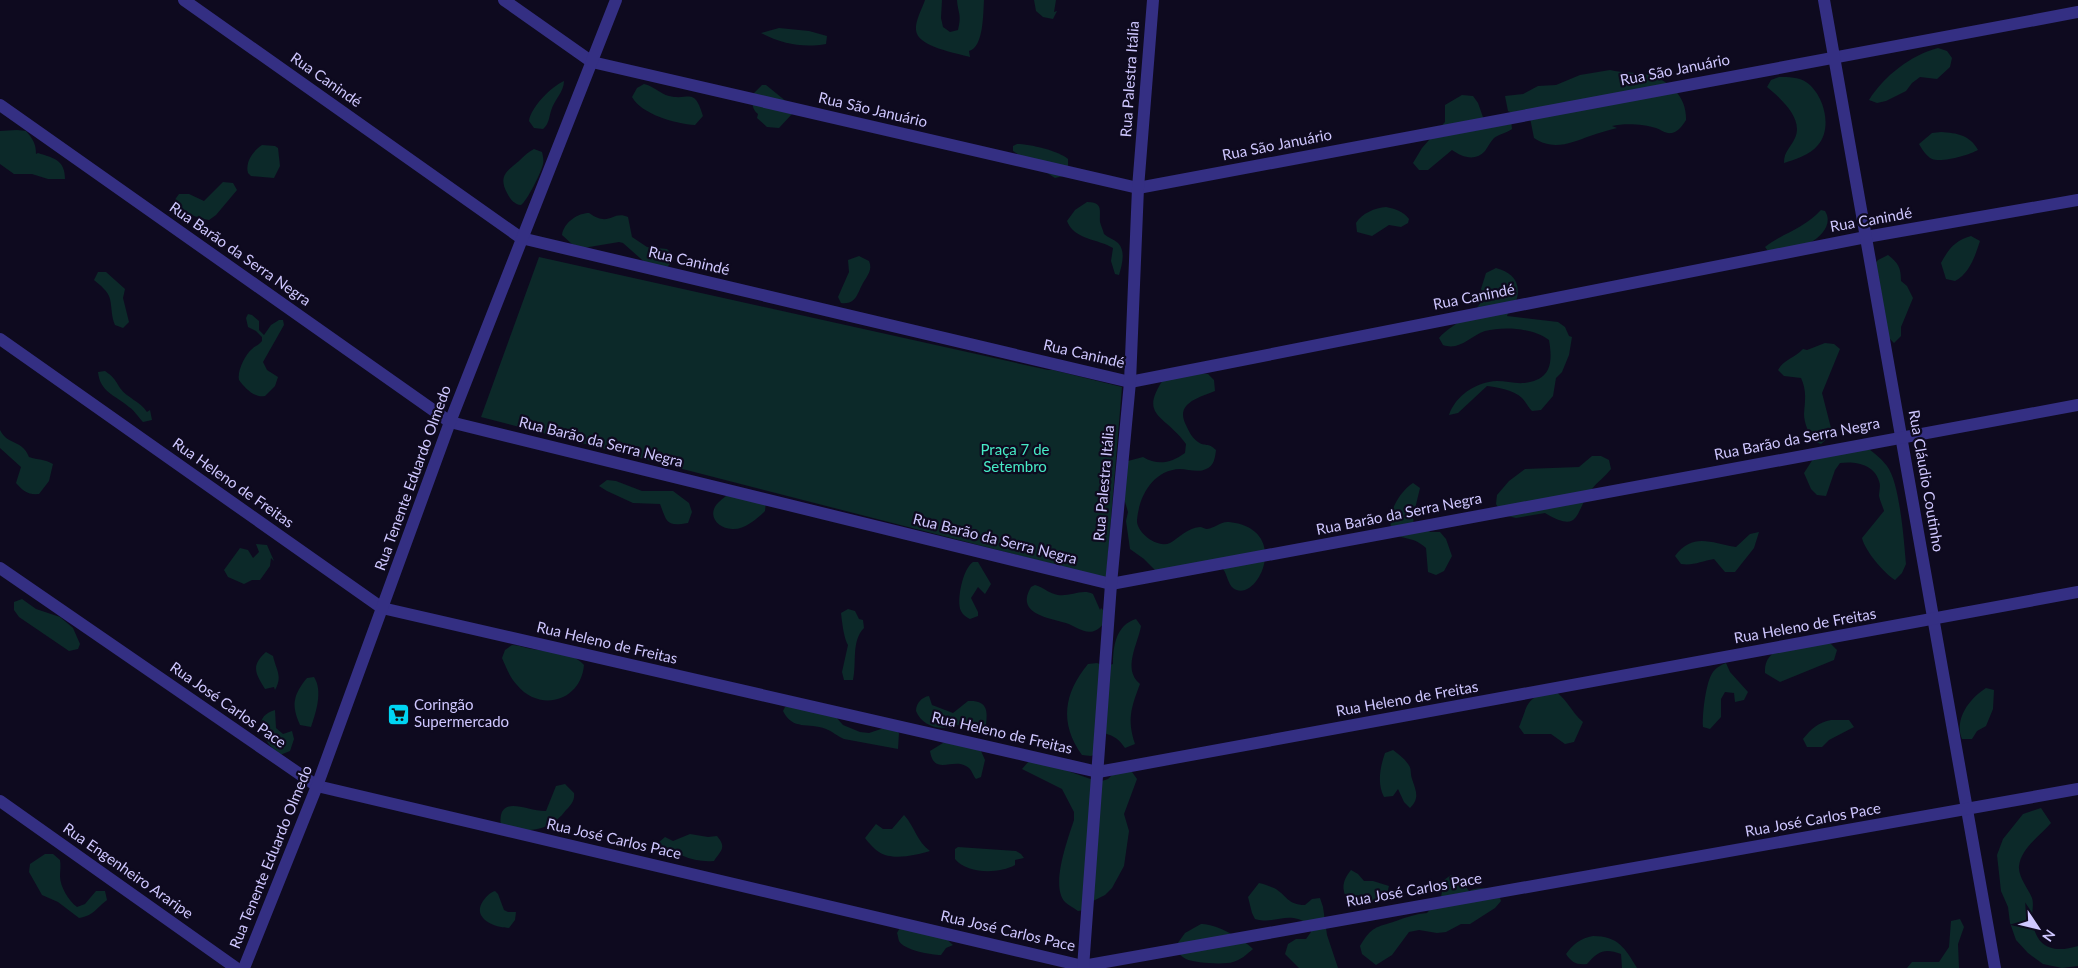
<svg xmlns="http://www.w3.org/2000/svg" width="2078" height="968" font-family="Lato,sans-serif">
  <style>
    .green { fill: #0c2929 }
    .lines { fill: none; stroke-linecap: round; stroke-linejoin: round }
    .street { stroke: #342f83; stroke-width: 12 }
    .labels { text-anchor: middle; stroke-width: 4.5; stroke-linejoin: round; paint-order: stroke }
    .street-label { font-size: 15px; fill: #cfc7ff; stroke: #0e0a1f }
    .park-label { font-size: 15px; fill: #47ebc6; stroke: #0e0a1f }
    .poi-label { font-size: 15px; fill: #cfc7ff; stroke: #0e0a1f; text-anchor: start }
  </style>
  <rect width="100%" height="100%" fill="#0e0a1f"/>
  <g class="green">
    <path d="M925,0H942L941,18L943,27L950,32L958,30C962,14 958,14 957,0H984C983,13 984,47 969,51L970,57C957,53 917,47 916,30C915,21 922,9 925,0Z"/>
    <polygon points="1034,0 1056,0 1054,12 1057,11 1053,19 1043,17 1036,11"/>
    <path d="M779,28L809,31L827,36L826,44C803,48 782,44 761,33Z"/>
    <path d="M1938,48L1947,51L1952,58L1950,67L1937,79L1920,77L1912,83L1906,91L1886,101L1877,103L1869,100C1884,76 1911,55 1938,48Z"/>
    <path d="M1610,70C1623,73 1637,72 1649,75C1671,81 1687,98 1686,120C1683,125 1678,132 1672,133C1665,134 1662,130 1656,128C1644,124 1624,123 1612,126L1617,128C1608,130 1599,133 1590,136C1571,143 1553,151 1534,138L1529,113L1516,115L1508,111L1505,96L1523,94L1538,86L1556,85L1580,75Z"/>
    <path d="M1779,77C1789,77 1798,77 1806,82C1824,94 1833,128 1818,145C1810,155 1796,159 1784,163C1784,151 1790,149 1795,138C1804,118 1780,98 1767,87L1771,80Z"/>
    <path d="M564,81C564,92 554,100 551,111C549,117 549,124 543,129L534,128L529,121C531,107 551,87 564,81Z"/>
    <path d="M644,84C654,86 660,94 669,96C689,101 694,86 703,116L695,125C676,124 641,114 632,97L637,88Z"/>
    <path d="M762,85H766L787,102L792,114L779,128L767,127L757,118L758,114C752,110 752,102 752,95Z"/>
    <path d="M1462,95L1473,96L1478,103L1484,120H1511L1512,129C1507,133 1499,134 1494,138C1490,142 1488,147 1485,151C1475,162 1462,157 1452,150L1428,170H1419L1413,163L1422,148L1445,122V105Z"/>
    <path d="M17,130L26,131C33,139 36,144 36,154L38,153C54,158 65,160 65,179H48L32,174H14L0,164V131Z"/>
    <path d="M1941,132C1957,133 1970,135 1978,150C1969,155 1942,163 1932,159C1926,156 1922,149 1919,144L1932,133Z"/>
    <path d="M1017,144C1030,144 1059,151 1068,159V168L1063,176L1055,178L1013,151V146Z"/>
    <path d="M262,145L275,146L278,148L280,166L274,178L251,176L248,173C245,162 253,151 262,145Z"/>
    <path d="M534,149L542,152C543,156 544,161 543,164C542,171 527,201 521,205C514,204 510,199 507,193C498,176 507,171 519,161C524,156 528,152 534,149Z"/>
    <path d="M223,182L233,183L237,190L216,215L209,220C196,218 182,212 174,201L179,194H189L204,201Z"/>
    <path d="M1087,202C1104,202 1099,211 1100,222C1101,226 1103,230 1104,234C1108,238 1114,239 1118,243C1126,251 1122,265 1119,275L1115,274L1111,261L1113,248C1099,239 1074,240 1067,221L1075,210Z"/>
    <path d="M1386,207C1395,209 1403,211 1409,219L1408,223L1401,227L1389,225L1372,236L1357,232L1356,223C1362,213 1375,208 1386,207Z"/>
    <path d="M1821,210L1825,211C1833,223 1822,236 1811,242C1799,248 1781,248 1768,251L1765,247C1783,233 1805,228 1821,210Z"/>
    <path d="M589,213C610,228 612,210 628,217L632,237L647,247L667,249L671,253L670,264L667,267L649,266L623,243L619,242L583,248L572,244L562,235C564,222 578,213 589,213Z"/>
    <path d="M1971,236L1980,241C1975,256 1970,273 1955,281L1946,279L1941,263C1948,250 1955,240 1971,236Z"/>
    <path d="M1888,255C1898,263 1901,267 1901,281L1907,286L1913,298L1901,327V336L1894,343L1887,336L1872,267L1878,260Z"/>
    <path d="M859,256L869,261C873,270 867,276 863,283C857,294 856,305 841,303L838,297L849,272L848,260Z"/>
    <polygon points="539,257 1048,370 1053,370 1122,387 1106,578 481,417"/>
    <path d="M1496,268C1511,272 1521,281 1517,298C1515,304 1509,310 1507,316L1558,322L1565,327L1569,336L1572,337L1569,355L1562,372L1556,378L1553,396L1541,410L1532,411C1528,407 1526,402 1522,398C1514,390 1497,387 1487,386L1458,413L1449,415C1455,398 1470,386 1489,382C1500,379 1512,384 1524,383C1551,380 1553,363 1549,340C1533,328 1504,326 1485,331C1470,336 1460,351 1443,345L1439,338C1453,322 1475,317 1484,297L1481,289L1486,273Z"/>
    <path d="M98,272H106L125,289L123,298L129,322L123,328L115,325C111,316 112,308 110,299C108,291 100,285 94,280Z"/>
    <path d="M248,314L252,315L259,321V330L264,335L271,325L279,320H283L284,325L263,362L267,370L278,377L275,386L265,396C254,398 245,388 239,380C237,371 245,355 252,349C255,346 259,345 262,341V337L256,331L248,327L246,318Z"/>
    <path d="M1825,343L1834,344L1840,349L1822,393L1831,428L1829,437L1821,444L1813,441C1809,433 1804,423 1804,414C1805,401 1807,391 1801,378L1784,376L1778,370C1784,359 1795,358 1803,349L1807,350Z"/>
    <path d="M105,371C114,377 115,380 120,388C127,398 140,401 147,412L150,410L152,420L143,422C138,417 135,411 129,407C115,395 100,392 98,372Z"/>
    <path d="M1199,373L1208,374L1214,380L1215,391C1200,397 1176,403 1185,423C1189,431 1191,437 1198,442C1205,447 1208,442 1216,450C1215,458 1214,466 1206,469C1199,473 1187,469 1180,469C1153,470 1139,496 1137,520C1136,532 1157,549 1170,543C1179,538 1187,528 1200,527C1202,527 1205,529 1207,529C1215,528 1221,521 1229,522C1294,529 1256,606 1233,588C1228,584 1227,574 1223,569L1158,573L1144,559L1130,549L1126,521L1128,512L1123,495L1128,461L1143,457C1158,466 1171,463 1185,453L1186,444C1165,414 1137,417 1165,377Z"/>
    <path d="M0,430C8,446 22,439 29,457C38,460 45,459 53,464L49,481L39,494C28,495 23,491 16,483L21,467L0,448Z"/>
    <path d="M1861,444C1871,450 1880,457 1887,466C1900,483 1904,542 1906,564L1902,573L1895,580C1884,573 1865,551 1862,538L1884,511C1883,507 1880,501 1879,496C1879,491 1881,486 1879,481C1874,464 1855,461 1840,463L1835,470L1826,496L1817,495L1811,489L1804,473L1813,459Z"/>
    <path d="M1592,456H1601L1609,460L1611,469C1605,477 1597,482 1592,489C1574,511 1582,535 1545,513L1516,518L1508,516L1501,512L1496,504L1497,495L1509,481L1525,469L1579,467Z"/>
    <path d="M607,480L616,481L642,491H673L689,503L692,512L688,523C666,527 667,522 660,504L633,503L607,491L599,486Z"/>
    <path d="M1413,483L1420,488L1413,517L1414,526L1431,532H1440L1446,539L1452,556L1444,571L1436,575L1428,572L1426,548C1414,537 1407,540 1393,534C1385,516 1398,493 1413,483Z"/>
    <path d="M727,495L766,501L765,511C757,519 744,530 732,529C721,529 710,520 714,509C716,503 723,499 727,495Z"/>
    <path d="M1759,532L1754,548L1735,572H1725L1714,559C1702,561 1693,566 1681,564L1675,556C1693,532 1711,543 1736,547L1750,534Z"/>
    <polygon points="256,544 267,545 274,561 271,558 270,566 260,580 252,580 244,584 228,577 224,570 240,548 248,550 253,558 259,552"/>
    <path d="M973,562H978L991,584L985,594L978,587L971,598L978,612V616L970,619C966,617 963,615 961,611C956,601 963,568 973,562Z"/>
    <path d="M1035,585C1043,587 1050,594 1058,595C1070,597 1082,588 1093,594L1100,610L1101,608L1104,611V623C1089,642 1078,625 1062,622C1044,617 1016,612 1031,587Z"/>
    <polygon points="22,599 36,609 60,617 73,628 80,644 78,649 69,651 19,617 14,610 14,602"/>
    <path d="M848,609L855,611L859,619L863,620L864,628C851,641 857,663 853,680H844L842,672L848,645C844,639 842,622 841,613Z"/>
    <path d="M1136,619L1141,626C1138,644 1122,669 1140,684C1131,708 1127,719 1135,744L1125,748C1119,739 1114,736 1104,733L1100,752L1091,756L1082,755C1059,723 1064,693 1088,664L1097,663L1105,666L1113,664C1113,646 1116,625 1136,619Z"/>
    <path d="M1822,640L1831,644L1837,650L1834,660L1780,682L1765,673C1763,644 1801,643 1822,640Z"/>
    <path d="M512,645C519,645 525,648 532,649C549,652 572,651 584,665C581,701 540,713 517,685C510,678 506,667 502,658L505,650Z"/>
    <path d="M266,652L273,656C276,670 283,676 275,690L274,687L265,689C256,674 250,666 266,652Z"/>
    <path d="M1726,663L1730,672L1748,692L1744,700L1735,702L1734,693L1725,692L1721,699V717L1710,729L1703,727C1702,714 1706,681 1713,672C1717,667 1721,665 1726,663Z"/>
    <path d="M314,677C323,691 316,712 311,727L300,725C291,705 293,695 307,678Z"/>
    <path d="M1986,688L1994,690L1993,709L1986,726L1977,731L1972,739H1962C1954,719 1969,699 1986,688Z"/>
    <path d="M1553,690C1567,698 1571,712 1583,722L1574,742L1565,744L1551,734H1524L1519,727C1529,702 1525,699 1553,690Z"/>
    <path d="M929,696L932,705L953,713L968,701C987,700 988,710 986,725C975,737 969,725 957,725C953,725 953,726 949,727C936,730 921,724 916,711C916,703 922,697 929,696Z"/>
    <path d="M796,705L835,716L843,725L860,732L869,733L887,727L893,728L899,733L898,749L844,739C837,736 832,731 826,729C808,722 793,731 783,711L785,707Z"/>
    <path d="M275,710L276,728L283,734L292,731L294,739L290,751L280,755C265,744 248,718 275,710Z"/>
    <path d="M1831,720H1849L1854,727L1829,740L1822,747H1807L1803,739C1811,729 1819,722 1831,720Z"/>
    <path d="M951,742L981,751L985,760L981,777L976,779C972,774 972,769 966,766C952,758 934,776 930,751L943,743Z"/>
    <path d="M1393,750C1398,754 1404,758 1408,764C1412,769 1410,773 1412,779C1416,791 1420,798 1410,808L1404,802L1398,789L1393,796L1384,797C1377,784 1380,767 1385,753Z"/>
    <path d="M1029,761L1048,764L1099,782L1108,779L1115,772H1132L1137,779L1124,814L1129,831L1124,866L1112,888L1105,895L1091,902L1085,910L1078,911C1074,908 1068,905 1065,902C1050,886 1068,839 1074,820V812L1062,789L1022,769Z"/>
    <path d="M565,784L574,793C575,800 571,805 566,810C549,833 527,832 501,828C496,791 527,812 546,811L556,786Z"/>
    <path d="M2041,808L2051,823C2040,836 2021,848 2019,866C2018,877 2028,888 2032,898C2034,904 2032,911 2032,918C2035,947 2052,954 2078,946V966L2062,968L2043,964L2028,953L2016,940L2010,923L2008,907L2001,891L1997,855L2003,839L2023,814Z"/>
    <path d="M904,815C915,827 917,842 930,851C916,855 892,861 879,852C874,849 869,843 865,838L876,824L883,829H892Z"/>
    <path d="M690,834L708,837L717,836C727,848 721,850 714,861C693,863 675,853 658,843L665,837L673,841Z"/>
    <path d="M958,847L1016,851L1021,854L1024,858L1015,860V865C999,874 967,874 955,859V849Z"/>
    <path d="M45,854H53L60,860C61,866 60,871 60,876C60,887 69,901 77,907L85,904L96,891H105L107,900C95,909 95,915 79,918L58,902L42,895L29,872L30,864Z"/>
    <path d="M1351,870L1358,874L1364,881H1373L1389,886C1388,889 1388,892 1387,894C1383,904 1357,903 1348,901C1341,889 1342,881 1351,870Z"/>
    <path d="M1451,875L1459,877L1469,891C1480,886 1487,888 1498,892L1501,901L1495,908L1470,924H1461L1446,932L1437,933L1419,930L1409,932L1392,955L1376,965L1362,954L1360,946C1372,926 1375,928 1396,921C1406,917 1416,914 1427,913L1441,897L1444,880Z"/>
    <path d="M1259,883C1264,884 1269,886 1274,888C1287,895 1287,905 1305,905L1312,899L1320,898L1323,907L1327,935L1338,968H1299L1285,954L1288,944L1296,939H1306L1311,932L1308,924C1287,910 1277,925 1255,919L1252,913L1248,897Z"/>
    <path d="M495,891L498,894L504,910L508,912H516L515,920L509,928C496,928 471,919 483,901C487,896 489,893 495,891Z"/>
    <polygon points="1960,919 1964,927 1958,944 1959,968 1907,968 1912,962 1939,962 1949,947 1951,921"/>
    <path d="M902,924L941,934L953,945L946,948L941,955C931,955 904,950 899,941C898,938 898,935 897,933Z"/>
    <path d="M1201,924C1214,923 1244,939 1253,949C1247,954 1241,960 1233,962C1224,965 1194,963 1186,959C1180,956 1178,952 1175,947L1185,933Z"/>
    <path d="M1593,936C1618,936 1625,948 1637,968H1622L1621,954C1605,948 1598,951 1587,964C1577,965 1572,963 1566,954C1573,944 1581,938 1593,936Z"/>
  </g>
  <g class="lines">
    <g class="street">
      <polyline points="184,0 521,238 1130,382 1866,237 2078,200"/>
      <polyline points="504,0 592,62 1138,188 2078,12"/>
      <polyline points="1824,0 1995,968"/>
      <polyline points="0,105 450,422 1111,584 2078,405"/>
      <polyline points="0,339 382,608 1098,772 2078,592"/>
      <polyline points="0,568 317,786 1083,966 2078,789"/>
      <polyline points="0,801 236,968"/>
      <polyline points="244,968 317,786 450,422 616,0"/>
      <polyline points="1083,968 1111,584 1130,382 1138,188 1153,0"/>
    </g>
  </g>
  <defs>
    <symbol id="supermarket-square" viewBox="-11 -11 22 22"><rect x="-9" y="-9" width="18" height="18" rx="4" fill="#00d5f2" stroke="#0e0a1f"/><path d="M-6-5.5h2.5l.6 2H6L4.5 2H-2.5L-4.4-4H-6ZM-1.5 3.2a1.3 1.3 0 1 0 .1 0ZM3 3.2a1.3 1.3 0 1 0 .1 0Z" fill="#111"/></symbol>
  </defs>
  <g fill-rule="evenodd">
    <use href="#supermarket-square" x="386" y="702" width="25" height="25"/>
  </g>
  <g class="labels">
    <g class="street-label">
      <text transform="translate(1675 70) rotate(-11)" y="5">Rua São Januário</text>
      <text transform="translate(1130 79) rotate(-86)" y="5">Rua Palestra Itália</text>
      <text transform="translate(326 80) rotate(35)" y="5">Rua Canindé</text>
      <text transform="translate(873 110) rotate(13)" y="5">Rua São Januário</text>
      <text transform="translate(1277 145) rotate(-11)" y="5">Rua São Januário</text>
      <text transform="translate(1871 220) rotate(-10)" y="5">Rua Canindé</text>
      <text transform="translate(240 254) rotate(35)" y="5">Rua Barão da Serra Negra</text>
      <text transform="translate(689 261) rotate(13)" y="5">Rua Canindé</text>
      <text transform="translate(1474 297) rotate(-11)" y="5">Rua Canindé</text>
      <text transform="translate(1084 354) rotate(13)" y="5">Rua Canindé</text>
      <text transform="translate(1797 439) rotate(-11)" y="5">Rua Barão da Serra Negra</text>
      <text transform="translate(601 442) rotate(14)" y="5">Rua Barão da Serra Negra</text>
      <text transform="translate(413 478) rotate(-70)" y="5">Rua Tenente Eduardo Olmedo</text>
      <text transform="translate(1926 481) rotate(80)" y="5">Rua Cláudio Coutinho</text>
      <text transform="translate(233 483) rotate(35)" y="5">Rua Heleno de Freitas</text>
      <text transform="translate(1104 483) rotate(-85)" y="5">Rua Palestra Itália</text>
      <text transform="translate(1399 514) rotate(-11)" y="5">Rua Barão da Serra Negra</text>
      <text transform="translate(995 539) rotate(14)" y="5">Rua Barão da Serra Negra</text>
      <text transform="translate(1805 626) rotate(-10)" y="5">Rua Heleno de Freitas</text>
      <text transform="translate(607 643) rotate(13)" y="5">Rua Heleno de Freitas</text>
      <text transform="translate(1407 699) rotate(-10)" y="5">Rua Heleno de Freitas</text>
      <text transform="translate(228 705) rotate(35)" y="5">Rua José Carlos Pace</text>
      <text transform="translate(1002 733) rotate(13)" y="5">Rua Heleno de Freitas</text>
      <text transform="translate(1813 820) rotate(-10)" y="5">Rua José Carlos Pace</text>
      <text transform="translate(614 839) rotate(13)" y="5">Rua José Carlos Pace</text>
      <text transform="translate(271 857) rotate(-68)" y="5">Rua Tenente Eduardo Olmedo</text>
      <text transform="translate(128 871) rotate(35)" y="5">Rua Engenheiro Araripe</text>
      <text transform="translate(1414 890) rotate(-10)" y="5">Rua José Carlos Pace</text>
      <text transform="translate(1008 931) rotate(13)" y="5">Rua José Carlos Pace</text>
    </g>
    <g class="park-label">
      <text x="1015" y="455">Praça 7 de<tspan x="1015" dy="17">Setembro</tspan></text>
    </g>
    <g class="poi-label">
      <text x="414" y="710">Coringão<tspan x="414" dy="17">Supermercado</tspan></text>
    </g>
  </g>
  <g transform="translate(2038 928) rotate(125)" stroke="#0e0a1f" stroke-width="4" paint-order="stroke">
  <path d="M0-4L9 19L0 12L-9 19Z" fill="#cfc7ff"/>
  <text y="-8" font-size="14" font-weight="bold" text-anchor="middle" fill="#cfc7ff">N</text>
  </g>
</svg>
